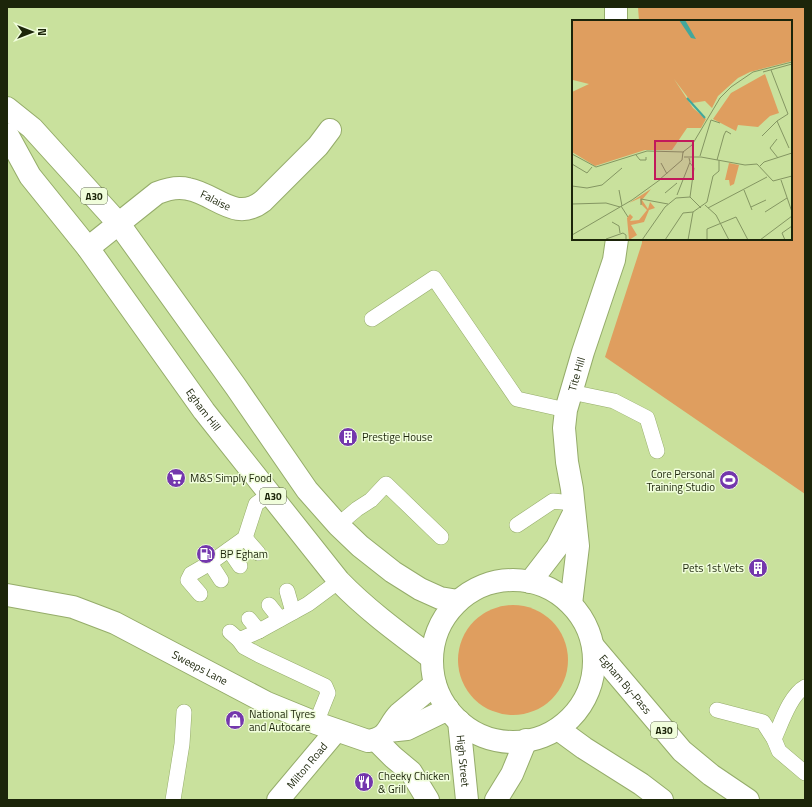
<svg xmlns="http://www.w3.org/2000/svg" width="812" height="807" font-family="'Titillium Web',sans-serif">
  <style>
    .green { fill: #df9e5f }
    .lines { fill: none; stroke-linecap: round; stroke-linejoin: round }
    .service-casing { stroke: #95ac6a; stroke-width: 16 }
    .minor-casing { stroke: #95ac6a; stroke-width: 24 }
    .tertiary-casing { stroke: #95ac6a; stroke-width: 24 }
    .secondary-casing { stroke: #95ac6a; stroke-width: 24 }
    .primary-casing { stroke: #95ac6a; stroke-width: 24 }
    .service { stroke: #fff; stroke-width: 15 }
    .minor { stroke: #fff; stroke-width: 22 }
    .tertiary { stroke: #fff; stroke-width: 22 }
    .secondary { stroke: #fff; stroke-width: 22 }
    .primary { stroke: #fff; stroke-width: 22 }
    .labels { text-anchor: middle; stroke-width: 3; stroke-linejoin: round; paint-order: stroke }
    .shield { fill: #f0fddb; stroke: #5c6649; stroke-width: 1 }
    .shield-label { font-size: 10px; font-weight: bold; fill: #1c250a }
    .street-label { font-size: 11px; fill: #1c250a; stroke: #f0fddb }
    .poi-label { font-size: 11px; fill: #1c250a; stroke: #f0fddb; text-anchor: start }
    .inset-river { fill: none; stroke: #42a79b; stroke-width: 2 }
    .inset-road { fill: none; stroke: #849662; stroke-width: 1 }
    .view { fill: #c2185b; fill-opacity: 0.15; stroke: #c2185b; stroke-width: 2 }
    .inset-edge { fill: none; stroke: #1c250a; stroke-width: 2 }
  </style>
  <rect width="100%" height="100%" fill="#c9e19d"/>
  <g class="green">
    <polygon points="638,7 805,7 805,494 605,357 642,243 642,239 791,239 791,21 639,21"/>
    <circle cx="513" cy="660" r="55"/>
  </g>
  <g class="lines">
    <defs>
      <g id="service">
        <polyline points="372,319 434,278 517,399 566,410"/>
        <polyline points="571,392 614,401 647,418 657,451"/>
        <polyline points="338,525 357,509 371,500 386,484 441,537"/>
        <polyline points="517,525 553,501 572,503"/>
        <polyline points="245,538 258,553"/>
        <polyline points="229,550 240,566"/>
        <polyline points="210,563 221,580"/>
        <polyline points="287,591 293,612"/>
        <polyline points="200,594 188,580 191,574 210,563 245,538 256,504 271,493"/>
        <polyline points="269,605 280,619"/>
        <polyline points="249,619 259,631"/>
        <polyline points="230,632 239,640 259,631 308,604 339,581"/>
        <polyline points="239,640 244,647 259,655 325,686 328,693 316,723"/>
        <polyline points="717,710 763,722 774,739 779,751 805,773"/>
        <path d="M774,739C781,724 790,695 805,687"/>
        <polyline points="173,800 182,744 184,712"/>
      </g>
      <g id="minor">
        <path id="s1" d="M88,248L157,193C167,189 177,186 188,189C216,194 235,223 263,201L318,146L330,130"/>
        <path id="s2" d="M7,595L73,607L115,623L267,703L316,723L368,741C390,738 387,726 399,714C411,704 423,694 435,684"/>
        <polyline points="388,731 407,729 448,709"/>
        <polyline points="376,740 393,757 411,772 428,800"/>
        <path id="s3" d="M278,800L336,731"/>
      </g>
      <g id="tertiary">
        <polyline points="616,7 616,21"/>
        <polyline points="530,582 557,547 574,513"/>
        <path id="s4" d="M571,604L578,546L572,489L567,462L564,428L566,410L583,352L614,260L617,239"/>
      </g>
      <g id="secondary">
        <path id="s5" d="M459,721L467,800"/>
        <polyline points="496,800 512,774 526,740"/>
      </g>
      <g id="primary">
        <polyline points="7,108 32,128 119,224 236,387 307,490 338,525 360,546 393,572 420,589 440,598 458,601"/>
        <path id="s6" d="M7,134L30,176L88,248L204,411L339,581C367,610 400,634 432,658"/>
        <circle cx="513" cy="661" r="81"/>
        <path id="s7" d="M593,646L682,751L711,775L748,800"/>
        <polyline points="558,729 584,748 641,784 662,800"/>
      </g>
    </defs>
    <use href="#service" class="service-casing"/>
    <use href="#minor" class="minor-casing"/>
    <use href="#tertiary" class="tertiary-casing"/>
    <use href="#secondary" class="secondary-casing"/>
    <use href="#primary" class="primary-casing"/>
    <use href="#service" class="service"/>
    <use href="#minor" class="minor"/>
    <use href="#tertiary" class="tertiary"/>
    <use href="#secondary" class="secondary"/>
    <use href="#primary" class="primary"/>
  </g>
  <defs>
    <symbol id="building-disc" viewBox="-11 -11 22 22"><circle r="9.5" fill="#7437ad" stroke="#f0fddb"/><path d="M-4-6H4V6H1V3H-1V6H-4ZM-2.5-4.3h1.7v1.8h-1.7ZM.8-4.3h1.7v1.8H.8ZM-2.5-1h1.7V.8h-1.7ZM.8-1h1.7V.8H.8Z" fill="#fff"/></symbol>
    <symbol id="supermarket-disc" viewBox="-11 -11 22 22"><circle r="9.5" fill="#7437ad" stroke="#f0fddb"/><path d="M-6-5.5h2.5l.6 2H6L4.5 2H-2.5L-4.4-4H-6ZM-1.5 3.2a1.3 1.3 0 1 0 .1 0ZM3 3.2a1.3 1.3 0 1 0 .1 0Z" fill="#fff"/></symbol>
    <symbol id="stadium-disc" viewBox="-11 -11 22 22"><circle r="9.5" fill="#7437ad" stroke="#f0fddb"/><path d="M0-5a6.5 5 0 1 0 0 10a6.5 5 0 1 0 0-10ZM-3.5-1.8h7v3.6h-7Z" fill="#fff"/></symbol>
    <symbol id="fuel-disc" viewBox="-11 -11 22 22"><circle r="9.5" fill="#7437ad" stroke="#f0fddb"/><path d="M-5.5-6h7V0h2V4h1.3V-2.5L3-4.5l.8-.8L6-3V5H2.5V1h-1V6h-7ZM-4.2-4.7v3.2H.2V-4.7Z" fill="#fff"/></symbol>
    <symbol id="shop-disc" viewBox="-11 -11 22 22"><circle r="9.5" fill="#7437ad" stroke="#f0fddb"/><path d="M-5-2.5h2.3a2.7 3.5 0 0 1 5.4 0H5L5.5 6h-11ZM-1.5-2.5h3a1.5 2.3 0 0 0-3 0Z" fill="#fff"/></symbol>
    <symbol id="restaurant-disc" viewBox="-11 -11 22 22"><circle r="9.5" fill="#7437ad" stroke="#f0fddb"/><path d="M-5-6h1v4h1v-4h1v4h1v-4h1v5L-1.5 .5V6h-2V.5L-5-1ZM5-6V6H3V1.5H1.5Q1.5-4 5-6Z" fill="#fff"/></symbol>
  </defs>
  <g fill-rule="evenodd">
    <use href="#building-disc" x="337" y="426" width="22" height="22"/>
    <use href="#supermarket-disc" x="165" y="467" width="22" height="22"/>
    <use href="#stadium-disc" x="718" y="469" width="22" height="22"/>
    <use href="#fuel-disc" x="195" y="543" width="22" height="22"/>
    <use href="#building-disc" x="747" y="557" width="22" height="22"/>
    <use href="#shop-disc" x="224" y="709" width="22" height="22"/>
    <use href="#restaurant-disc" x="353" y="771" width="22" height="22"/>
  </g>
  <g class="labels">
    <g class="shield">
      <rect x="81" y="188" width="26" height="16" rx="3"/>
      <rect x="260" y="488" width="26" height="16" rx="3"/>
      <rect x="651" y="722" width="26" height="16" rx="3"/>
    </g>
    <g class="shield-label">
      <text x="94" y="200">A30</text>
      <text x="273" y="500">A30</text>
      <text x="664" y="734">A30</text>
    </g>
    <g class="street-label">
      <text dy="4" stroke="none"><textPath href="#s1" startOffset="150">Falaise</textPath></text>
      <text dy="4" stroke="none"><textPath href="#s4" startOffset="233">Tite Hill</textPath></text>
      <text dy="4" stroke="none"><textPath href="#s6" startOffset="339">Egham Hill</textPath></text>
      <text dy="4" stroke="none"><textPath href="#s2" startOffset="208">Sweeps Lane</textPath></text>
      <text dy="4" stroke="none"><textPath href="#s7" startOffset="50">Egham By-Pass</textPath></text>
      <text dy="4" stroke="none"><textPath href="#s5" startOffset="40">High Street</textPath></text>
      <text dy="4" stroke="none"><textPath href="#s3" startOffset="45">Milton Road</textPath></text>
    </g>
    <g class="poi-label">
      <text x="362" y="441">Prestige House</text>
      <text x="715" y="478" text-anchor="end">Core Personal<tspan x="715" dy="13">Training Studio</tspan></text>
      <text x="190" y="482">M&amp;S Simply Food</text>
      <text x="220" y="558">BP Egham</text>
      <text x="744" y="572" text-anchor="end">Pets 1st Vets</text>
      <text x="249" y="718">National Tyres<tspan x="249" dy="13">and Autocare</tspan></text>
      <text x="378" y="780">Cheeky Chicken<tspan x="378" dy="13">&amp; Grill</tspan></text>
    </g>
  </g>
  <g transform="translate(572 20)">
    <rect width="220" height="220" fill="#c9e19d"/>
    <path d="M0,0H220V41L178,52L166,58L146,76L140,88L133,81L120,83L102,59L121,88L134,99L129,108H115L100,130H73L23,146L0,132V72L17,64L1,60L0,65ZM193,54L207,93L198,96L186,107L166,105L164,111L141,99L159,73ZM157,143L167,145L162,164L158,166L157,160H153ZM79,169L70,180L76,189L78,182L83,188L77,190L72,202L59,205L65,215L57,220L55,198L58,194L61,197L58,201L67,200L75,190L69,184L68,178L57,183Z" fill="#df9e5f"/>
    <path d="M107,0H113L124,19L119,18Z" fill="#42a79b"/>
    <path class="inset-river" d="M115,78L133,98"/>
    <path class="inset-road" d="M199,50L216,94L205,101L217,128M191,52L220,44M190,116L205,101M205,119L198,128L206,138M0,134L24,147L75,131L112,132M64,135L68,140H74V137M128,136L139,100L148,103M112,137H129L173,145L185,144L201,161L220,156M145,140L152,115L154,111L159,114M89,143L95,154M118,143L122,148L118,177M0,144L15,153L20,147M188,146L192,142L220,133M87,160L110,140L111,132L120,125L148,78L159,67L181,52L220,42M209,160L220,192M0,166L15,168L30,165L50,148M47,170L50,186M172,170L180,190M93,173L105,163M105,175L118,142L117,138M0,184L34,183L48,187M69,185V179L96,184M133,185L144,195L157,220M49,186L56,197M179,187L194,180M136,188L195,157M121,192L135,182L141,156L147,151V140M193,192L215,178M40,202L47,206L48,213M0,215L60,180L89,159M34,219L51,213L54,215V220M70,220L93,187L104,178L118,177L129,188M93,220L111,193L121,192M116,220L121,192M135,220V209L164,197L176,220M188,220L220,196M213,220L210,213L220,206"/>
    <path class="view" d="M83,121H121V159H83Z"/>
    <rect width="220" height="220" class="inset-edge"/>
  </g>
  <rect width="812" height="807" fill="none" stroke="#1c250a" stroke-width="16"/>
  <g transform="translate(32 32) rotate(90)" stroke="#f0fddb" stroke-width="3" paint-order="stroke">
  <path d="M0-3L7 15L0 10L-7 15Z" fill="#1c250a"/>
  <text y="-6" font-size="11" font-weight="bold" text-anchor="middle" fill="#1c250a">N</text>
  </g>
</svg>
